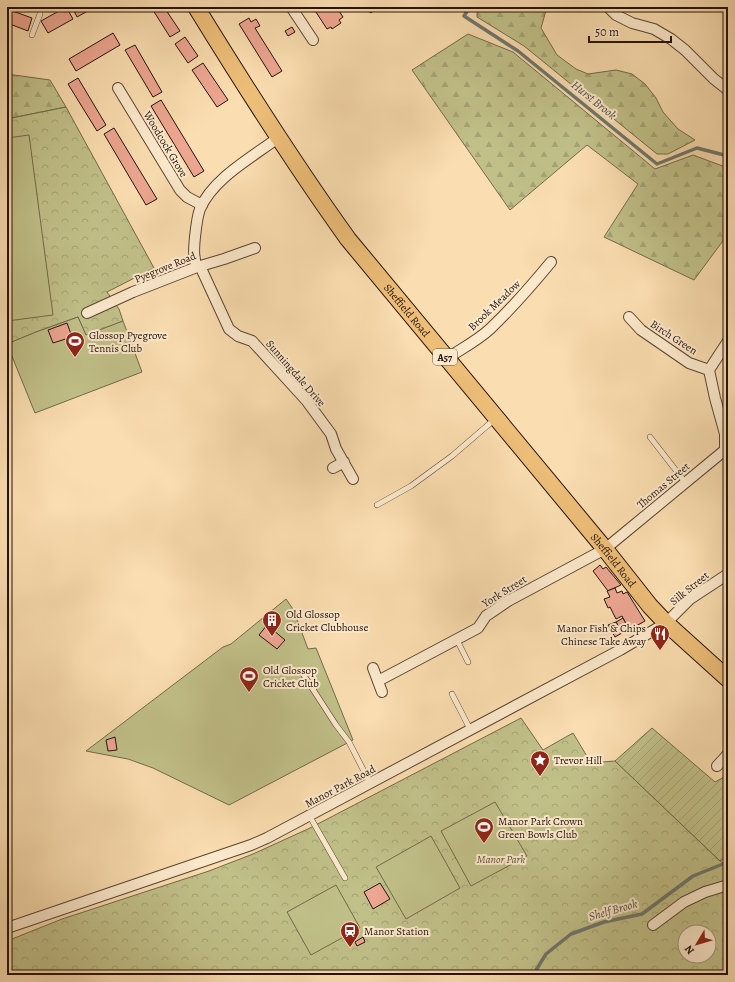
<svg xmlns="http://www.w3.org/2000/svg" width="735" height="982" font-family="Alegreya,serif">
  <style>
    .forest { fill: url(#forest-firs); stroke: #73694a }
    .park { fill: url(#park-crowns); stroke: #73694a; fill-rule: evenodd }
    .garden { fill: url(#garden-furrows); stroke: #73694a }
    .pitch { fill: #c1c089; stroke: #73694a }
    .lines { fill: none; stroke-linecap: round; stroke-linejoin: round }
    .stream { stroke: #6e776d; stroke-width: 3.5 }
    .building { fill: #eda691; stroke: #25120b }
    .service-casing { stroke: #5a4534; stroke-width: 6 }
    .minor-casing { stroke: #5a4534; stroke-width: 12 }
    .primary-casing { stroke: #25120b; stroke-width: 18 }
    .service { stroke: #fce9cc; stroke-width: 5 }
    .minor { stroke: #fce9cc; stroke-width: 10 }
    .primary { stroke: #edbe78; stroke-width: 16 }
    .labels { text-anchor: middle; stroke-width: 4; stroke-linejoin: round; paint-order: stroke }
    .shield { fill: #fce9cc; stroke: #665245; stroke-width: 1 }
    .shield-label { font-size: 10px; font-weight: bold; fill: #25120b }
    .street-label { font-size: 11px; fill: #25120b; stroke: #fce9cc }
    .poi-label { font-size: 11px; fill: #25120b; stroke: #fce9cc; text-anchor: start }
    .park-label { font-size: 11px; font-style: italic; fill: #5c4f37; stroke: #fce9cc }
    .water-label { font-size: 12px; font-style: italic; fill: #4f4d44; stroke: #fce9cc }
  </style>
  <defs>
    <pattern id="forest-firs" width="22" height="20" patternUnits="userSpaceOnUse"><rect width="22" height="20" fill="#c1c089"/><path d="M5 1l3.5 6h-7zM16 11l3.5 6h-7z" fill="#a6a475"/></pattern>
    <pattern id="park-crowns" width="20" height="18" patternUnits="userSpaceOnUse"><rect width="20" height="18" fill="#c1c089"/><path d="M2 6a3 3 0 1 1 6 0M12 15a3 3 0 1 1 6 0" fill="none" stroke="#a6a475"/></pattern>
    <pattern id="garden-furrows" width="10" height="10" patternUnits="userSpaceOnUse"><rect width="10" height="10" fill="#c1c089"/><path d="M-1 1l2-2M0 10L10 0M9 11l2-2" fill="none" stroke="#a6a475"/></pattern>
  </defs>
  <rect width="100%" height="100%" fill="#faddb0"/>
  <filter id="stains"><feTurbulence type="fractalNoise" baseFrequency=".005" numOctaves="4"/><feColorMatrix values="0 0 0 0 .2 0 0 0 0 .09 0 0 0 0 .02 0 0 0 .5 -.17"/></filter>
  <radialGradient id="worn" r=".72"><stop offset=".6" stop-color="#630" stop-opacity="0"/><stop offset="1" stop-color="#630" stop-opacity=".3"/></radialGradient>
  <g class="forest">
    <polygon points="483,7 547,7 541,28 557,55 576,69 588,74 616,70 632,74 645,84 656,98 663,112 678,129 695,140 668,154 657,154 524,46 477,17 477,13"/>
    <polygon points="468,34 513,52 655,169 693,155 728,168 728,234 694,280 604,237 638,184 587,145 510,210 412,70"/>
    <polygon points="7,74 50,80 66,107 7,119"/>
  </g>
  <g class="park">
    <polygon points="66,107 154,268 107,292 119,309 123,321 86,336 78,317 36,332 7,344 7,119"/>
    <path d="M521,718L543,750L573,733L591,763L615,761L720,861L728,866V975H7V941L62,919L209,871L253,854L310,828ZM685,932H709V956H685Z"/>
  </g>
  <polygon class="garden" points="652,728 715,782 728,775 728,856 720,861 615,761"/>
  <g class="pitch">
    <polygon points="29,135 53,315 7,321 7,138"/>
    <polygon points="78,317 86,335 123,321 142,372 35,413 7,344 36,332"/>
    <polygon points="286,599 293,609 308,649 316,648 353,740 229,805 153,768 128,759 86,751 223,647 231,644"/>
    <polygon points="495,802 527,856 471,886 441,831"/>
    <polygon points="431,836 460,888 406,919 376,867"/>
    <polygon points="336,885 360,928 311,955 287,912"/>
  </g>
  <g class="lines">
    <g class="stream">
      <polyline points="470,7 464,16 518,51 657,164 697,148 728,156"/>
      <polyline points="533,975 546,954 571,934 604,922 642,914 693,876 728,862"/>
    </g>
  </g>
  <g class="building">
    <polygon points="66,7 73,19 48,33 41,21"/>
    <polygon points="72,7 95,7 77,17"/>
    <polygon points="151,7 164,7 180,31 170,37"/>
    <polygon points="236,7 248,7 240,12"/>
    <polygon points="317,7 337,7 332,10 333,11 337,8 343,17 339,20 341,23 332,29 331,27 327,29 314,9"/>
    <polygon points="363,7 376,7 371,13"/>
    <polygon points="7,9 32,18 28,31 7,23"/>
    <polygon points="249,18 251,22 256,19 260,26 255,28 282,71 272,77 239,24"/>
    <polygon points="292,27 295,32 288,36 285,31"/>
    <polygon points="113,33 120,45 76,71 69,59"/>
    <polygon points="185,37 198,56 188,63 175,44"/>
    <polygon points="135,45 162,92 153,97 125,50"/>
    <polygon points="203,63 228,100 217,107 192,70"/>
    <polygon points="78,78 106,125 97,131 68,84"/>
    <polygon points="161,100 204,171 194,177 151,106"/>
    <polygon points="114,128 157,199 146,205 104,134"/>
    <polygon points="67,323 72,337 53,343 48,330"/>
    <polygon points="600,565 603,569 606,567 621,585 608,591 593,571"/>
    <polygon points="615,588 617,593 622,591 623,594 627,592 645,621 629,630 622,616 616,619 610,607 608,608 604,599 610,597 607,591"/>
    <polygon points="623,618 629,630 622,633 616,622"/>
    <polygon points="616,622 622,633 615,637 608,625"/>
    <polygon points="267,625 285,640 277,649 259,635"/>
    <polygon points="115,737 117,750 108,751 106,740"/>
    <polygon points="380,883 390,899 373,909 364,892"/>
    <polygon points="363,937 365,942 357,946 355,942"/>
  </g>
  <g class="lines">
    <defs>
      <g id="service">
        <polyline points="32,35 40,14 40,7"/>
        <polyline points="650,437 685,482"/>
        <polyline points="377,505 411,486 452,456 495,419"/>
        <polyline points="457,640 468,662"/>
        <polyline points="303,674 336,725 349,742 370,783"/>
        <polyline points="452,694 470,729"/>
        <polyline points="309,815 345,878"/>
      </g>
      <g id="minor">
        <polyline points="291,7 313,40"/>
        <polyline points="608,7 616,15 632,23 654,29 671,39 685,50 714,79 728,90"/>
        <polyline points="118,88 180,190 187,197 202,205"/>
        <polyline points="200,266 229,329 238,336 252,341 306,400 331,434 336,449 353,479"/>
        <path d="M197,267C193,257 194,247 195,237C196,228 197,217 200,209C213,178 253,157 279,137"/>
        <polyline points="87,313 133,292 197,267 224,259 255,248"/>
        <polyline points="629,317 641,330 689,363 709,370"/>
        <path d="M446,359C461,349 477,341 490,329C512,308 532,285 551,262"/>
        <polyline points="333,468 344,462"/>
        <polyline points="373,668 382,692"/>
        <polyline points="378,681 478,628 486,616 508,601 605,549 725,450 725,434 715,398 709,370 728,341"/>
        <polyline points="717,766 728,754"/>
        <polyline points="653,925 684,902 705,892 728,885"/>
        <polyline points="7,928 251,845 267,838 620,650 666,623 690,599 728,574"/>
      </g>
      <g id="primary">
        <path id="s1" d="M196,7C244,85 294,164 348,239L605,549L650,606L666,623L728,679"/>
      </g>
    </defs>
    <use href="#service" class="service-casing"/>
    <use href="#minor" class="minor-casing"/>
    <use href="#primary" class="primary-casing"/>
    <use href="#service" class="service"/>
    <use href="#minor" class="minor"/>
    <use href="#primary" class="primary"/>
  </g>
  <defs>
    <symbol id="stadium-pin" viewBox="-11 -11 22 30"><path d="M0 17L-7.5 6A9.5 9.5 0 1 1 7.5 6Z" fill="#8f2418" stroke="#fce9cc"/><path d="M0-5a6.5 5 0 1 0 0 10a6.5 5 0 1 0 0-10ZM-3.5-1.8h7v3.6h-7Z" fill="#fff"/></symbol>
    <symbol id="building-pin" viewBox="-11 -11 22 30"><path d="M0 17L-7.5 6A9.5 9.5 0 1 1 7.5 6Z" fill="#8f2418" stroke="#fce9cc"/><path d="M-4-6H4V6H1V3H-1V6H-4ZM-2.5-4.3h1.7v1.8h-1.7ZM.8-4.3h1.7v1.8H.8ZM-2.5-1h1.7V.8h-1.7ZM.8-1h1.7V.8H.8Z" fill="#fff"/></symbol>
    <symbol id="restaurant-pin" viewBox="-11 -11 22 30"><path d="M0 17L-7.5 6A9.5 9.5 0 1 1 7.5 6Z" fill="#8f2418" stroke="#fce9cc"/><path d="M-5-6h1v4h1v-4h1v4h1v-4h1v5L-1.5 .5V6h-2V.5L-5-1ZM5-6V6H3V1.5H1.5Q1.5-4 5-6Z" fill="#fff"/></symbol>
    <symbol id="sight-pin" viewBox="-11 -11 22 30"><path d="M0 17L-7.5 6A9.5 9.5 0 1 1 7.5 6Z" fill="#8f2418" stroke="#fce9cc"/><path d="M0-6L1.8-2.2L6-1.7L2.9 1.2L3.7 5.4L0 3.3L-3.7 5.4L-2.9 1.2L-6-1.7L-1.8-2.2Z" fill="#fff"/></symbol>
    <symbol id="station-pin" viewBox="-11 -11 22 30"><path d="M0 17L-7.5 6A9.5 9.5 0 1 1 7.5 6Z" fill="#8f2418" stroke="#fce9cc"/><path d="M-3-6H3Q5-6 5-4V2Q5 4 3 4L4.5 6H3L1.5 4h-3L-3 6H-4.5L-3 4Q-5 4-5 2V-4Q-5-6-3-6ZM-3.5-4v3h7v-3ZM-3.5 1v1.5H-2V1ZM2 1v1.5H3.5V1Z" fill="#fff"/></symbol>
  </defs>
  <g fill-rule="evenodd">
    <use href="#stadium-pin" x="64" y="330" width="22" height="30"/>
    <use href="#building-pin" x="261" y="609" width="22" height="30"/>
    <use href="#restaurant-pin" x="649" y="623" width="22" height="30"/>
    <use href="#stadium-pin" x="238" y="665" width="22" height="30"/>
    <use href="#sight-pin" x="529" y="749" width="22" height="30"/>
    <use href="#stadium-pin" x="473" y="816" width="22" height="30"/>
    <use href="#station-pin" x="339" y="920" width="22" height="30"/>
  </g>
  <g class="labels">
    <rect class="shield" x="433" y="349" width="24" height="16" rx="3"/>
    <g class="shield-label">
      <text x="445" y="361">A57</text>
    </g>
    <g class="street-label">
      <text transform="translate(166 144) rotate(59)" y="4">Woodcock Grove</text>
      <text transform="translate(165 267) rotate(-22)" y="4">Pyegrove Road</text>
      <text transform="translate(494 305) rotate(-44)" y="4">Brook Meadow</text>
      <text dy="4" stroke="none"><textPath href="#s1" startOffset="370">Sheffield Road</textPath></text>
      <text transform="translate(674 337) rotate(33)" y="4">Birch Green</text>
      <text transform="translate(296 373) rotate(49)" y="4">Sunningdale Drive</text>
      <text transform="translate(663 485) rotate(-40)" y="4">Thomas Street</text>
      <text dy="4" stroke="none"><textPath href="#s1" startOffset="694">Sheffield Road</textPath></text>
      <text transform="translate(689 588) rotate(-39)" y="4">Silk Street</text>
      <text transform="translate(504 591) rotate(-32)" y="4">York Street</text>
      <text transform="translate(340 786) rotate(-28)" y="4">Manor Park Road</text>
    </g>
    <g class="poi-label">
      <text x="89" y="339">Glossop Pyegrove<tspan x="89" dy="13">Tennis Club</tspan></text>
      <text x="286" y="618">Old Glossop<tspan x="286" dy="13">Cricket Clubhouse</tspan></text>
      <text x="646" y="632" text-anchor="end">Manor Fish &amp; Chips<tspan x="646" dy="13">Chinese Take Away</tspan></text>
      <text x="263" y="674">Old Glossop<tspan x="263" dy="13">Cricket Club</tspan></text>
      <text x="554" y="764">Trevor Hill</text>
      <text x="498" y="825">Manor Park Crown<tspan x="498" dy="13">Green Bowls Club</tspan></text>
      <text x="364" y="935">Manor Station</text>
    </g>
    <g class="park-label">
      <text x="501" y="863">Manor Park</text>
    </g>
    <g class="water-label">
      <text transform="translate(594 100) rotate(39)" y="4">Hurst Brook</text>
      <text transform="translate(613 910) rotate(-16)" y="4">Shelf Brook</text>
    </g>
  </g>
  <rect width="735" height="982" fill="none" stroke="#faddb0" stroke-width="24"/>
  <rect x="8" y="8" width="719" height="966" fill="none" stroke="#25120b" stroke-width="2"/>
  <rect x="12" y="12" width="711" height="958" fill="none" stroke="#25120b"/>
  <g transform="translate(697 944) rotate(232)"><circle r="19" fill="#fce9cc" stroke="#a6937f"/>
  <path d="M0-3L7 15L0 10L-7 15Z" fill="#8f2418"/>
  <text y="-6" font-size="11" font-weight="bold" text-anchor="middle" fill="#25120b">N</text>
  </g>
  <path d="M589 36v6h82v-6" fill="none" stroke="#25120b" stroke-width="2"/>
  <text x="595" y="36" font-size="12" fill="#25120b" stroke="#fce9cc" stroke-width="3" paint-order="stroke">50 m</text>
  <rect width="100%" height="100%" filter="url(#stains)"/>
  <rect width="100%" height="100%" fill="url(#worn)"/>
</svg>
